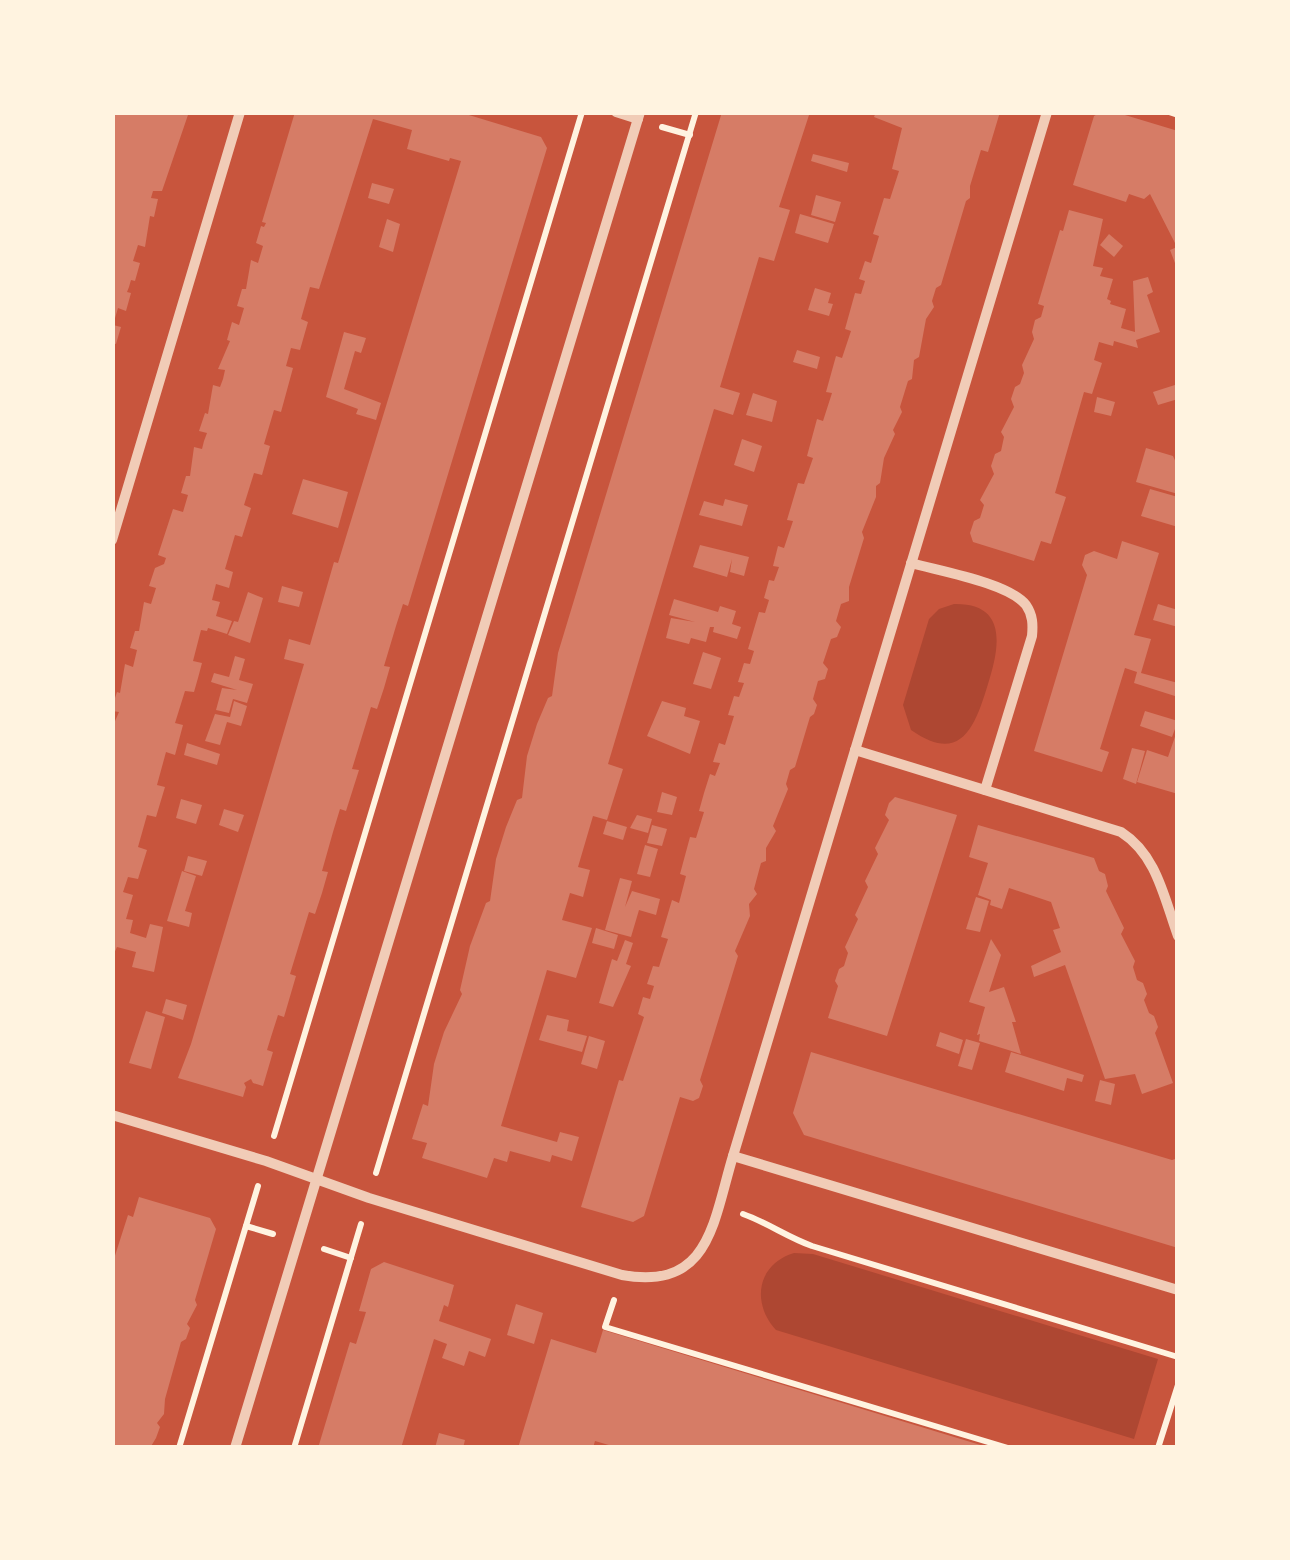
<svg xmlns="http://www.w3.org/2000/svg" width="1290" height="1560" font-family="'PT Sans Narrow',sans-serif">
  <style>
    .green { fill: #ae4732 }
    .building { fill: #d67c66 }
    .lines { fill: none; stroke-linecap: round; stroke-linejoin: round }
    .path { stroke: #fff3e0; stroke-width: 6 }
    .minor { stroke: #f1ccb7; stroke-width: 10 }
  </style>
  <rect width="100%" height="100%" fill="#c8553d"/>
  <g class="green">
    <path d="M954,604C1009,603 999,649 988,684C975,727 961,765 911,730L903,705L929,619L939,609Z"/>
    <path d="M794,1253L813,1254L1158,1359L1134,1439L776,1330C751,1303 757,1264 794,1253Z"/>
  </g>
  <g class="building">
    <polygon points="115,112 189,112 162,191 153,191 151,198 158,199 154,217 150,216 145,247 138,245 133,261 140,263 135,281 131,280 129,287 127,292 131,293 126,311 118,308 113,325 121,327 116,344 112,343"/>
    <polygon points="295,112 459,112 541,137 547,148 408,606 403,604 396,626 384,666 390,667 384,688 377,709 371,707 352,769 359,770 346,811 340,809 333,832 322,871 328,872 322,893 315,914 309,912 290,974 296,976 284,1017 278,1015 271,1037 267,1050 273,1052 263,1086 253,1083 251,1079 244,1083 246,1087 243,1097 178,1078 191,1044 304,664 284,659 289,639 310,645 334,562 338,563 461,161 450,158 449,161 407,149 412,130 373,119 319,289 310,287 301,319 308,322 300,350 291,348 286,366 293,368 281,412 274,410 264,444 270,446 262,475 254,473 244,505 251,508 242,537 235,535 225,569 233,572 229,588 216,584 212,600 220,602 216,616 232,621 227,634 208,628 207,631 201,630 193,661 202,663 198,678 194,692 185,691 175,723 183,725 175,755 166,752 157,785 165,787 156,817 147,815 138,847 147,850 138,879 128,877 123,892 133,895 126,919 133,920 130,933 146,938 150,924 163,927 154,972 132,967 136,952 117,947 112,958 112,728 119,712 112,711 112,707 117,692 120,693 125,664 133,667 137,650 130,648 135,631 139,631 144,602 151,604 156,588 149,586 155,568 164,564 166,558 158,555 173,509 183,512 188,495 181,493 186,476 190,476 194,447 202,449 204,441 207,433 199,431 205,413 208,414 213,385 220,387 223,379 225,370 218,369 230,341 227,340 232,322 239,325 244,308 237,306 242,289 246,289 251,260 258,263 263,246 256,243 261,226 264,227 266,223 262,222"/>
    <polygon points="722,112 810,112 779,207 790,210 774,261 759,257 720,387 740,393 733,415 714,409 608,764 623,769 607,820 593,816 578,867 590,870 583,897 570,893 562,920 592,928 576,978 547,970 501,1126 557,1142 560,1132 579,1137 572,1161 552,1155 550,1162 510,1151 507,1162 494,1158 487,1178 422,1158 427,1143 412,1139 423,1104 428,1106 434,1064 444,1032 462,994 460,990 470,946 486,903 490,901 496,859 506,827 517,800 522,798 527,756 537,724 548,698 552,696 558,653"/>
    <polygon points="876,112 1000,112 988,152 981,150 970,186 970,198 966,201 941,285 936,288 932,301 934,307 926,319 919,357 914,360 912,379 908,381 900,407 902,412 893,430 895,434 884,458 880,483 876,486 876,497 862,532 864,538 849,587 849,601 841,604 836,621 841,627 837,637 831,639 823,663 828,669 825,679 818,681 813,699 817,705 814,714 810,717 795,767 790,770 786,784 788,789 773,826 776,831 766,848 766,861 761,863 754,889 757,894 749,904 750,916 735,951 738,956 700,1080 703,1086 699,1098 693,1101 680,1097 644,1216 633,1222 581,1207 619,1080 623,1081 644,1017 638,1014 643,997 650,999 654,986 647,984 653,966 659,967 664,951 668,939 661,937 672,900 679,903 686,876 680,874 690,837 696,838 704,812 699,811 704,793 710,774 715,776 720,763 713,762 719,743 725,745 734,716 728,715 734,696 739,697 744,683 738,682 744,663 750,664 754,651 748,649 759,612 765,613 769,600 764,598 769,580 774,581 779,567 773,566 778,546 784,548 793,521 787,520 798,483 804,484 813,458 807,456 817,419 823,421 832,393 826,392 836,356 842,358 851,331 845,329 855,293 861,294 865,281 859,279 865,261 871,263 879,236 873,234 884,198 890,199 899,171 892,169 902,128 874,117"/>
    <polygon points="1101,112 1115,112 1178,131 1178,271 1170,250 1177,247 1150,194 1144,199 1129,194 1126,202 1073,185 1094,116"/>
    <polygon points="813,154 849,163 847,172 811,161"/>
    <polygon points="372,183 394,189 389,204 368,198"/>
    <polygon points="816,195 841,202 835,222 811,215"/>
    <polygon points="1069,210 1103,219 1093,266 1103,268 1100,276 1113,279 1107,299 1111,301 1110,304 1126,309 1121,328 1135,332 1133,281 1148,277 1153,292 1147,295 1160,332 1136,340 1138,348 1114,341 1113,346 1099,342 1094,360 1102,363 1092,394 1084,392 1055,493 1066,497 1051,544 1041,541 1034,561 973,542 970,533 974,521 980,518 984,505 980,500 994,474 991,466 995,454 1001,451 1004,437 1001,432 1014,407 1011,399 1015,387 1020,384 1024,373 1022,365 1034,339 1032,332 1035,320 1041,317 1044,306 1038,304 1060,230 1063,231"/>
    <polygon points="800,214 834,224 828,243 795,233"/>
    <polygon points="387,219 400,224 393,252 379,247"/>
    <polygon points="1109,234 1123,246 1114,257 1100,245"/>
    <polygon points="815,288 831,293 828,303 833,304 829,316 808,310"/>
    <polygon points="344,332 366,338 361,353 355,351 344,389 381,403 376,420 356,414 358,409 326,397"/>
    <polygon points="797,350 820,357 817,369 793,362"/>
    <polygon points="1178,384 1178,399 1158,405 1153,392"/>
    <polygon points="753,393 777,401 772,422 746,415"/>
    <polygon points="1097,397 1115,402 1111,416 1094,412"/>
    <polygon points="742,439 762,446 754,472 734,465"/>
    <polygon points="1146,448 1173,456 1178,467 1178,494 1136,482"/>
    <polygon points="303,479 348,492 338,528 292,514"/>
    <polygon points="1150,489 1178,497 1178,527 1141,516"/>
    <polygon points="725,499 748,505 742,526 699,515 704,501 723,506"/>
    <polygon points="1122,541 1159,553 1134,635 1151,639 1141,673 1178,683 1178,697 1134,683 1137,672 1125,668 1100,749 1109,752 1102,772 1034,751 1087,575 1082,565 1085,555 1094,551 1117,559"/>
    <polygon points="700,545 749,557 744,576 730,572 732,559 727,577 693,567"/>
    <polygon points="282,586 303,592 299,607 278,602"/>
    <polygon points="248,592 263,598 250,643 228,635 234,621 238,622"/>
    <polygon points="674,599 718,612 720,606 736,611 732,624 741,627 737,639 713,632 714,627 710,627 706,642 691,638 689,644 666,638 671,618 695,622 669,615"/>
    <polygon points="1158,604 1178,610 1178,627 1153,620"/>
    <polygon points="703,652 721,658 711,689 693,684"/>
    <polygon points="235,656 245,659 239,680 253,684 247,703 233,699 229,713 216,710 222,688 237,690 211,682 214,673 229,677"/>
    <polygon points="234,701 247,706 241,726 227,722 220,745 205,741 215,714 230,717"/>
    <polygon points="662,701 686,708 684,716 700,721 690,754 647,736"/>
    <polygon points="1145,711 1178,721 1172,737 1140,726"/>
    <polygon points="1178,728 1178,794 1137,782 1147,750 1168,757"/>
    <polygon points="187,743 220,754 217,765 184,755"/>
    <polygon points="1132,748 1145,751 1136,784 1123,779"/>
    <polygon points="662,792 677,797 672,815 657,812"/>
    <polygon points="895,797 957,815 887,1036 828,1018 838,986 835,981 839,969 844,966 848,953 845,947 858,919 855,915 868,887 865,881 878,854 875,848 889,820 885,815 889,803"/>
    <polygon points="181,799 202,805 196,824 176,818"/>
    <polygon points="224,809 244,815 238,832 219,825"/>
    <polygon points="637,815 652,819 648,833 630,828"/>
    <polygon points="607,821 627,827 623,840 603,834"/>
    <polygon points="652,825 667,829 662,846 647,843"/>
    <polygon points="978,825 1094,858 1099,871 1105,874 1108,886 1106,891 1124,928 1121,934 1135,961 1133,967 1137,980 1143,983 1147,994 1144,1000 1149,1013 1154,1016 1158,1027 1155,1033 1173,1083 1142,1094 1135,1074 1105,1079 1065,965 1034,977 1031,966 1061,952 1053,930 1060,928 1051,902 1009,888 1002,909 990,905 991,900 978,895 988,863 969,857"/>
    <polygon points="645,845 658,849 650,877 637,874"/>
    <polygon points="188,856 207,861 202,876 184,871"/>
    <polygon points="182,871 196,876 185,911 192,913 189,927 167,921"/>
    <polygon points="620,878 632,881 625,907 632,891 660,899 656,915 639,910 631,937 605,930"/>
    <polygon points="976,897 989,901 980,932 966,929"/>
    <polygon points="596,928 618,935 614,949 592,943"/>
    <polygon points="991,939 1001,955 989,992 1004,987 1016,1022 1012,1022 1021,1054 979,1041 980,1034 977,1035 985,1007 969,1002"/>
    <polygon points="625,940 633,943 626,964 631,966 613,1007 599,1003 612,959 617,961"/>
    <polygon points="166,999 187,1005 183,1020 162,1013"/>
    <polygon points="146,1011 165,1017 151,1069 129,1063"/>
    <polygon points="547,1015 569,1020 567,1031 587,1036 582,1052 539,1040"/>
    <polygon points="940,1032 963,1040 959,1054 936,1046"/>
    <polygon points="589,1036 605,1041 597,1069 581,1064"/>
    <polygon points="966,1039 980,1043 972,1070 958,1066"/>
    <polygon points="811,1052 1172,1160 1178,1158 1178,1248 804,1135 793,1113"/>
    <polygon points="1011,1052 1084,1075 1082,1082 1067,1078 1064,1091 1005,1072"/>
    <polygon points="1100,1080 1115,1084 1111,1105 1095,1101"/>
    <polygon points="139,1197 210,1218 216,1229 195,1300 197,1305 187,1324 190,1328 186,1339 181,1342 165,1399 164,1414 157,1423 160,1427 156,1438 150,1448 112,1448 112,1291 115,1281 112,1280 112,1265 128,1215 133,1217"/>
    <polygon points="384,1262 454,1285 448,1307 444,1305 439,1321 491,1339 485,1357 469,1351 464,1366 442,1358 447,1344 434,1339 401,1448 318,1448 350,1342 356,1344 366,1312 359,1311 371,1269"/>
    <polygon points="516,1304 543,1313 534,1344 507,1335"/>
    <polygon points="603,1330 987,1447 987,1448 619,1448 595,1441 593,1448 518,1448 551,1339 596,1353"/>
    <polygon points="439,1433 465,1440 463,1448 435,1448"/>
  </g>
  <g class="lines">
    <g class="path">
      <polyline points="1169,112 1178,115"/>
      <polyline points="662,127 690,135"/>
      <polyline points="274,1136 582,112"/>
      <polyline points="376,1173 696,112"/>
      <path d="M743,1214C768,1223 787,1237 812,1246L1178,1357"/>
      <polyline points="246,1226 273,1234"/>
      <polyline points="324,1249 351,1258"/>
      <polyline points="614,1300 605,1327 1008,1448"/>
      <polyline points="179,1448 258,1186"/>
      <polyline points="294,1448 361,1224"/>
      <polyline points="1158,1448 1178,1385"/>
    </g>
    <g class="minor">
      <polyline points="616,112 638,119"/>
      <polyline points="112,540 240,112"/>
      <path d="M911,563C939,571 1009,583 1026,605C1033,615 1033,625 1032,636L985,790"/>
      <path d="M855,750L1121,832C1157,855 1164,898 1178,936"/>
      <path d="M112,1115L266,1161L369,1198L622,1275C710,1291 713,1222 733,1156L1047,112"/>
      <polyline points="733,1156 1178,1290"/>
      <polyline points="235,1448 640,112"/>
    </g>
  </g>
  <rect width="1290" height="1560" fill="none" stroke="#fff3e0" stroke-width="230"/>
</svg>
